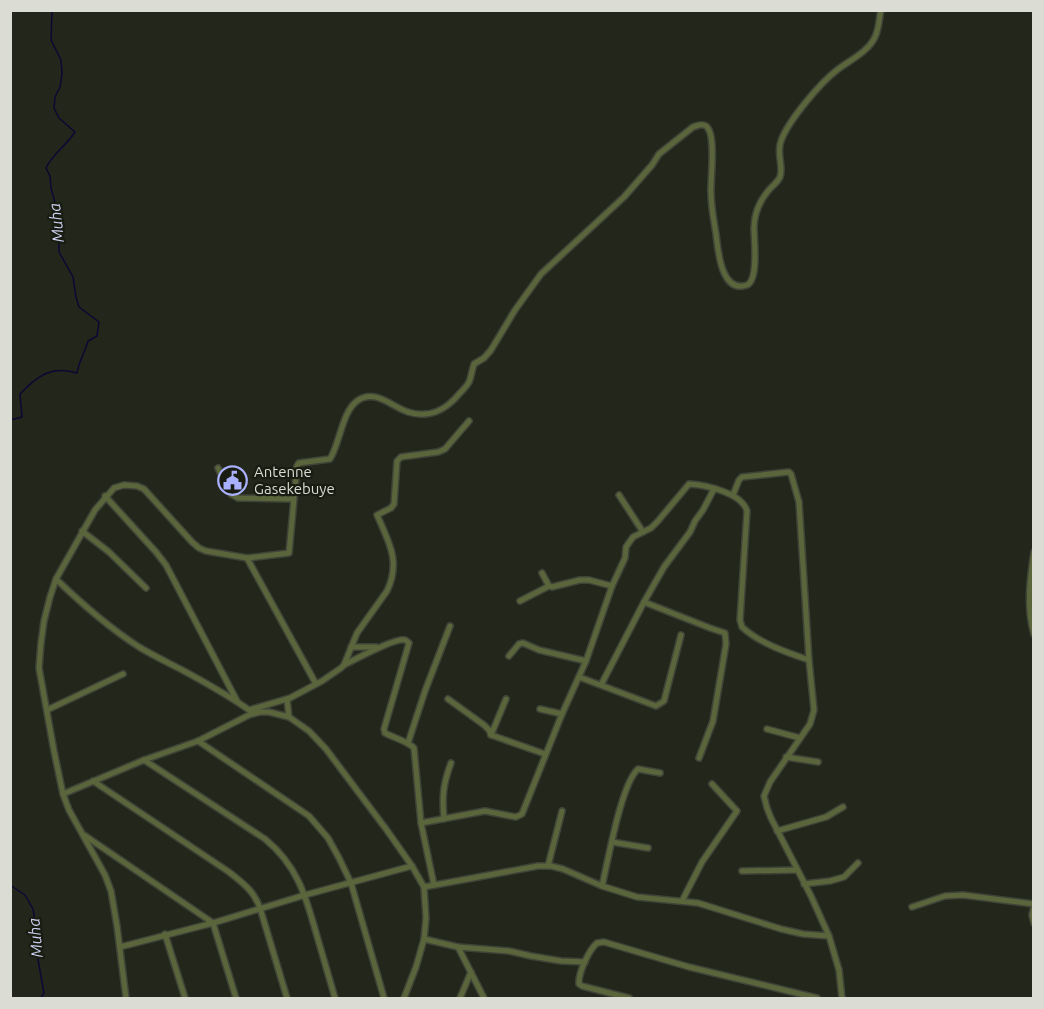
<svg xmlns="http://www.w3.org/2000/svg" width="1044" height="1009" font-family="Ubuntu,sans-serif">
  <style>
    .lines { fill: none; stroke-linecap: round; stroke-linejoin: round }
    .stream { stroke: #0d0734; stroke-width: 1.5 }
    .street-casing { stroke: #404338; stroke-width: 8 }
    .street { stroke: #5a653b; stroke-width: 5 }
    .labels { text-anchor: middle; stroke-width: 4.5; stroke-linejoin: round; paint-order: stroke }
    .poi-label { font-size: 15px; fill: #dbddd5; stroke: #191c11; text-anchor: start }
    .water-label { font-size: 16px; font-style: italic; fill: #ccd1f2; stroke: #191c11 }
  </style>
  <rect width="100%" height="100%" fill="#23261a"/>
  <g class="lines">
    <g class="stream">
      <path d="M10,420L22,417L20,394C37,376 52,365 77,373C79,361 85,352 88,341L97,336L99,322L79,307L76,297L73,277L59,252L58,214L51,188L50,176L46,168C53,153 66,146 75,132L59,118L54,108L55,97L60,87L62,74L61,60L51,40L52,10"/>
      <polyline points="10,885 25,895 33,909 35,921 32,941 37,954 44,993 41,998"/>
    </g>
    <defs>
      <g id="street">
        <polyline points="218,468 231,494 238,498 293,499"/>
        <polyline points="619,495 643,532"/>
        <polyline points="733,495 739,480 742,477 789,472 791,474 799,502 809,660 814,710 810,724 770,782 764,796 767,808 771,818 811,896 829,936"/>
        <polyline points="105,496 156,552 166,565 237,701"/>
        <polyline points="82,531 109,552 146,588"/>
        <path d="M1034,552C1030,579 1026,607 1034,634"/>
        <polyline points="247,558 316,684"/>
        <polyline points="542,573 549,586"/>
        <path d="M56,579C83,605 108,627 139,647C154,656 169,663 184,671C208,684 231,697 252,712"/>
        <polyline points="520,601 549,586 552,587 580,580 589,580 612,586"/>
        <polyline points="644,602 710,628 725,633 726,644 713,721 699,758"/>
        <polyline points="351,647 376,647"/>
        <polyline points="509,656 519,644 523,643 539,650 586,661"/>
        <path d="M344,665C354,660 396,637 405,640C407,641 408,642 409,643L384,729L385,733C394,738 407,741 414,748L421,823L434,885"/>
        <polyline points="579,677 656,706 664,701 681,635"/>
        <polyline points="601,685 644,602 664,567 690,532 695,521 703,510 714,489"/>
        <polyline points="287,699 289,717"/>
        <polyline points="448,699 484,725 489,730 491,735 545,754"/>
        <polyline points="540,709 562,714"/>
        <polyline points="47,710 123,674"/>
        <path d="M249,710L290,698L322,681L341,668L344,665L357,633L387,591C401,562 389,542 377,515L391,508L394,504L397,461L401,457L438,452L445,449L469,421"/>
        <polyline points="767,729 800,738"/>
        <polyline points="491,735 506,699"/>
        <polyline points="198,741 309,816 328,838 339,858 351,883 384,998"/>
        <polyline points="408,743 425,691 450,626"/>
        <polyline points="786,757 818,762"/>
        <path d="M144,760L265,839C298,866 306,897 317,936C323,957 329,978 335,998"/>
        <path d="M93,781L229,872C243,883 254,891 260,908L287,998"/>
        <polyline points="63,794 144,760 198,741 249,715 260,712 269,712 289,717 309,731 326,749 386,829 412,866 424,887 426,918 424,939 416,967 404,998"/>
        <path d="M444,819C442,797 443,784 451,763"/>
        <path d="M421,823L485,811L516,817L522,814L562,714L586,661L612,586L625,558L626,547L633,537L651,528L658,521L689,484C706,485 742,493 747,511L740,620L742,627C759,643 788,653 809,660"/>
        <polyline points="777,831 826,817 843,807"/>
        <polyline points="84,835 213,923 236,998"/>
        <polyline points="612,842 648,848"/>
        <polyline points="548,866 562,811"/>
        <polyline points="742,871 797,870"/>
        <polyline points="804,884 830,881 844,877 858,863"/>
        <path d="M602,886C608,861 621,784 638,769L660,773"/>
        <polyline points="424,887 538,866 551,866 563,869 602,886 637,897 698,903 781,929 803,934 829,936 839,970 842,998"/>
        <polyline points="682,901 702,862 737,811 712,784"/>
        <polyline points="912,907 945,896 963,895 1034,904"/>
        <polyline points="1034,907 1032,915 1034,923"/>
        <polyline points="165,934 185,998"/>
        <polyline points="424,939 458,947 484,998"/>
        <polyline points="120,947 213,923 305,895 412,866"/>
        <polyline points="458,947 509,951 531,956 561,961 585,962"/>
        <path d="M126,998L117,926L111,891L105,875L69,810L63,794L54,751L39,668L41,643L44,621L50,597L56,579L95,510L114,488L124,485L137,486L144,489L192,542L199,548L206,551L247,558L289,553L297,466L299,463L330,459C340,443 342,412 357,401C375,388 392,407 408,412C430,419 446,410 460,393C463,390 467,386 469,382C471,377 472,370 474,364L484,358L491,350L515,310L541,274L624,197L652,165L659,154L693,127C697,126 702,123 706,126C717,134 710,181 711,193C711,207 714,221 716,234C718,250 721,294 747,285C759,280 754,239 754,228C754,213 759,202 768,191C772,186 778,182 780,177C784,167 776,153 781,141C788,121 820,83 837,70C850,60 868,52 875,37C879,29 879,19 881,10"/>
        <polyline points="460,998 471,972"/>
        <path d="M629,998L582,986L579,984C578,973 589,950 597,943L604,942L689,967L817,998"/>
      </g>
    </defs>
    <use href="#street" class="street-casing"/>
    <use href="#street" class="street"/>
  </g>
  <defs>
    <symbol id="civic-ring" viewBox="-11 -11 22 22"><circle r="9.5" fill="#191c11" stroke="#a9b0fc" stroke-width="1.5"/><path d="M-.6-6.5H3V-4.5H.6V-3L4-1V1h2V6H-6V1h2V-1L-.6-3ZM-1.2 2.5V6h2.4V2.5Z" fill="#a9b0fc"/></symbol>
  </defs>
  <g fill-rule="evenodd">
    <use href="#civic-ring" x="216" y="464" width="33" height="33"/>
  </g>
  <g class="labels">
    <g class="poi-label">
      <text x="254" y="477">Antenne<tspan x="254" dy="17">Gasekebuye</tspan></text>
    </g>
    <g class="water-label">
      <text transform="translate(56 223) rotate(-96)" y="6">Muha</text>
      <text transform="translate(35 938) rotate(-95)" y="6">Muha</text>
    </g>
  </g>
  <rect width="1044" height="1009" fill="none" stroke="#dbddd5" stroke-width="24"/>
</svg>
